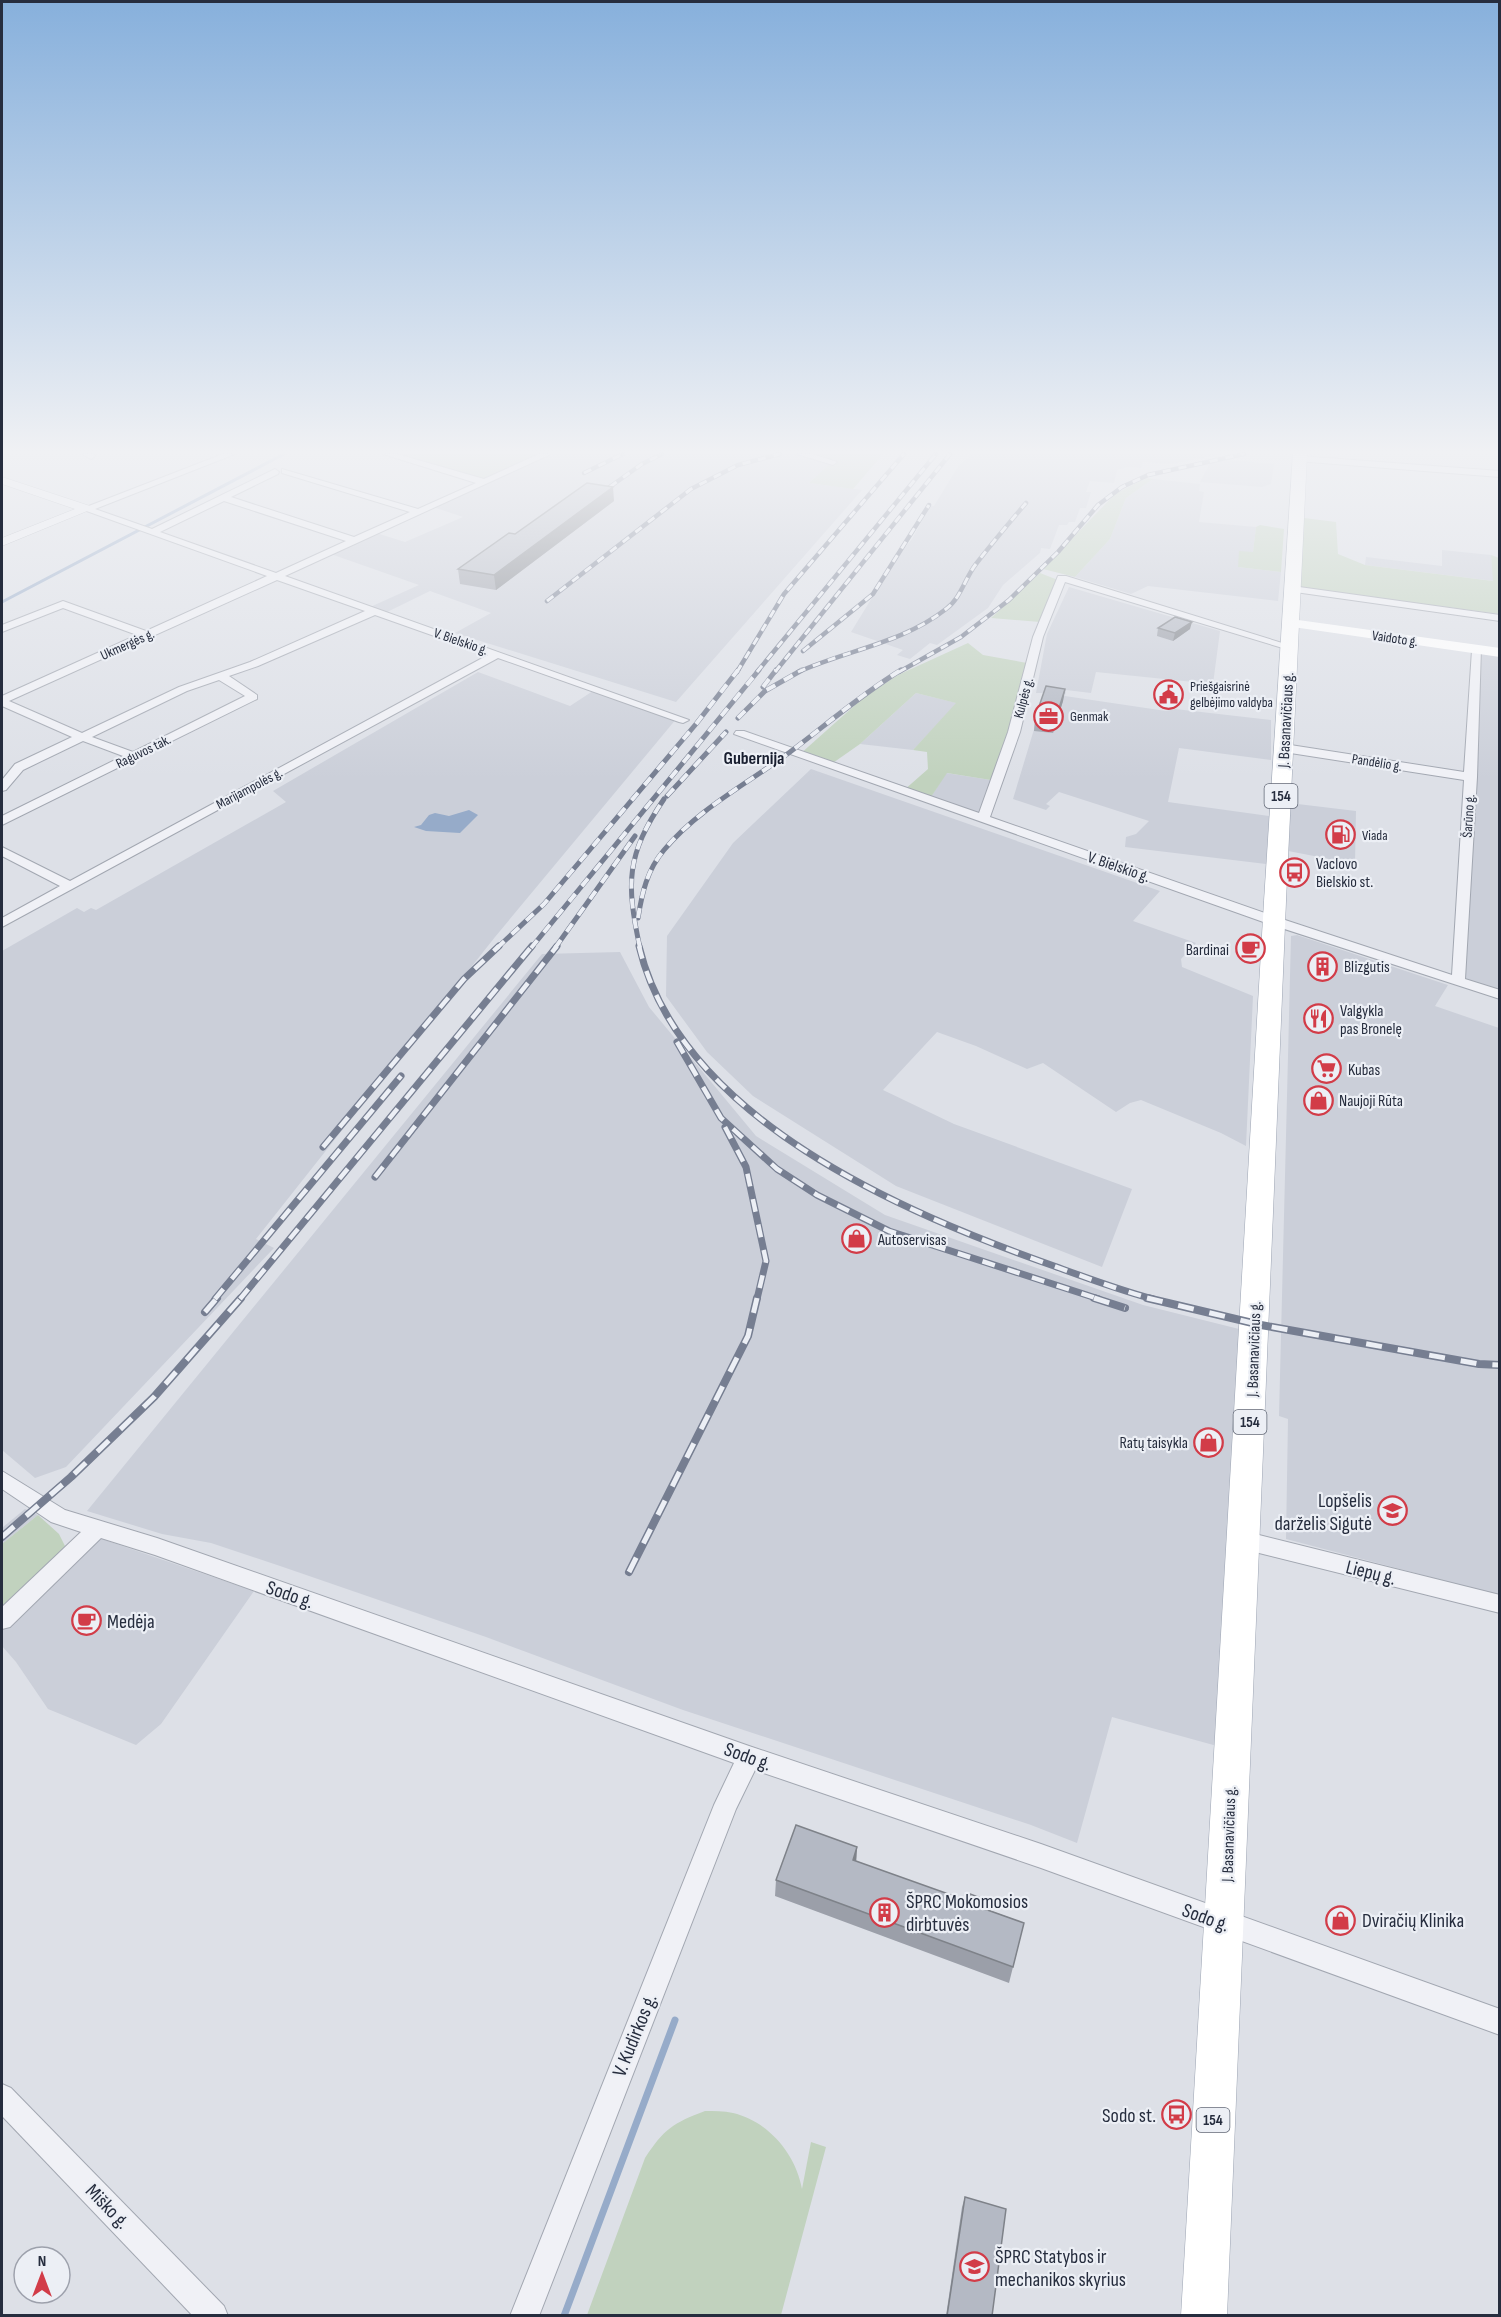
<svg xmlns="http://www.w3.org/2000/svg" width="1501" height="2317" font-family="'Sofia Sans Condensed',sans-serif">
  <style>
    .built { fill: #cbcfd9 }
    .green { fill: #c1d2be }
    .water { fill: #96abc9 }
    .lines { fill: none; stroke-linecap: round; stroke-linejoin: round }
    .stream-far1 { stroke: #96abc9; stroke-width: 3 }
    .stream { stroke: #96abc9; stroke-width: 7 }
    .minor-casing { stroke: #a2a7b1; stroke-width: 2 }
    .tertiary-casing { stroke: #a2a7b1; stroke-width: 1 }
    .primary-casing { stroke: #9ca4b3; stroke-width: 1 }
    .minor { fill: #f0f1f6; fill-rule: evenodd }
    .tertiary { fill: #f0f1f6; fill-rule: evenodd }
    .secondary { fill: #fff; fill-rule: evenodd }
    .primary { fill: #fff; fill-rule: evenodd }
    .rail-far3-casing { stroke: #767e91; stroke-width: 4.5 }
    .rail-far2-casing { stroke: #767e91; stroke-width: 5 }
    .rail-far1-casing { stroke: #767e91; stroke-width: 7 }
    .rail-casing { stroke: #767e91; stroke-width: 8 }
    .rail-far3 { stroke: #eceff5; stroke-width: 3; stroke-dasharray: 8; stroke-linecap: butt }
    .rail-far2 { stroke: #eceff5; stroke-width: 4; stroke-dasharray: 10; stroke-linecap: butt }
    .rail-far1 { stroke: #eceff5; stroke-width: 4.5; stroke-dasharray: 13; stroke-linecap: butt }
    .rail { stroke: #eceff5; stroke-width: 5; stroke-dasharray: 16; stroke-linecap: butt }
    .wall { fill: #9b9fa9 }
    .shaded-wall { fill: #7e8289 }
    .building { fill: #b4b9c4; stroke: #7e8289; stroke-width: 1.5 }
    .labels { text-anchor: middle; stroke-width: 4.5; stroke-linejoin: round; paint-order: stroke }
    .far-street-label { font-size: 14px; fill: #262d3e; stroke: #eceff5 }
    .far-poi-label { font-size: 14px; fill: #262d3e; stroke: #eceff5; text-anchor: start }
    .shield { fill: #eceff5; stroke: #616775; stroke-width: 1.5 }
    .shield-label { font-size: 15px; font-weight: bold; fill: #262d3e }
    .street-label { font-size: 16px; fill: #262d3e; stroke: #eceff5 }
    .poi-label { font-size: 16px; fill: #262d3e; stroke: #eceff5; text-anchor: start }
    .far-district-label { font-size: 18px; font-weight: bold; fill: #181e2f; stroke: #eceff5 }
    .near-poi-label { font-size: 20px; fill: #262d3e; stroke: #eceff5; text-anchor: start }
    .near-street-label { font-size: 20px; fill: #262d3e; stroke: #eceff5 }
  </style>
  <rect width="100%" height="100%" fill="#dde0e7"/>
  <g class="built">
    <polygon points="547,454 812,454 835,460 809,483 862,490 676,702 455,633 491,613 430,591 383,614 368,608 419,585 328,553 373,532 405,542 463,517 430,506"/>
    <polygon points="973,454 1222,454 1172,464 1143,462 1141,468 1127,467 1117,470 1114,483 1090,481 1086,492 1091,492 1086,508 1080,508 1075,522 1069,522 1067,525 1059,525 1050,549 1041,548 1040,553 1003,585 988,608 937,645 930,643 910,659 897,655 903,650 851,632 897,557 912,539 930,506 934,506 959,465"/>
    <polygon points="1229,460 1274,464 1271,484 1262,487 1200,482 1210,463"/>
    <polygon points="1153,479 1200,484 1199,491 1204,492 1199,522 1256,527 1253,552 1238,567 1281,572 1278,601 1148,586 1131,594 1075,577 1110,539 1126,498"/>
    <polygon points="1442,550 1491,555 1494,581 1365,565 1366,557 1442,566"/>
    <polygon points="1069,587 1220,631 1213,684 1096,672 1091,693 1066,690 1065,696 1166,711 1175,709 1271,720 1271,760 1179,748 1168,802 1269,816 1266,864 1125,847 1126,837 1136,834 1149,821 1059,792 1046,804 1050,806 1046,810 1013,799 1045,693 1036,693 1047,634"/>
    <polygon points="1477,650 1499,653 1499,995 1457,981"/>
    <polygon points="478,672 570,706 596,689 677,718 495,937 256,1239 274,1248 66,1467 35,1478 2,1450 2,951 77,908 84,912 91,908 96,910 286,802 273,791"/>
    <polygon points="916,693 957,703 913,750 860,744"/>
    <polygon points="811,769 1160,891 1133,921 1196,943 1181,959 1182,967 1253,996 1246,1146 1221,1133 1141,1100 1130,1103 1116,1112 1043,1063 1027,1069 976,1046 937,1032 883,1090 954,1124 1132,1189 1102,1267 896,1186 753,1096 707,1052 666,996 667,936 733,843"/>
    <polygon points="946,773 997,781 983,819 929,800"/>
    <polygon points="1281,802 1356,811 1355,864 1278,849"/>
    <polygon points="1297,935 1448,985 1435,1006 1499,1028 1499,1595 1286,1539 1288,1419 1279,1416 1291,936"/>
    <polygon points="620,952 649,1007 756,1136 885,1215 1143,1305 1243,1330 1217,1746 1112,1717 1077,1843 1031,1825 683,1710 486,1637 283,1567 211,1543 162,1534 87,1511 542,954"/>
    <polygon points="25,1509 38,1515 2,1544 2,1528"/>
    <polygon points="102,1539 254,1591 161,1724 136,1745 48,1709 16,1662 2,1646 2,1608 65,1546"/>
  </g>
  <g class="green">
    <polygon points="399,454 547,454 488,480"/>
    <polygon points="812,454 883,454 853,489 809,483 834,460"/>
    <polygon points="1146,478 1153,479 1126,498 1110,539 1075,577 1043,569 1115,494"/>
    <polygon points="1304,518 1336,522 1338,554 1365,565 1493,581 1491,555 1499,558 1499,614 1299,587"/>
    <polygon points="1260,525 1284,529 1281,572 1238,567 1239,551 1253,552 1256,527"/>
    <polygon points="1040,573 1058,580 1040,622 991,618"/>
    <polygon points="968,643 983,655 1027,663 997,781 947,773 929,800 903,791 928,769 927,752 913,750 956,703 916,693 860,744 830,765 799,755 863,698 898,675"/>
    <polygon points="38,1515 59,1534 65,1546 2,1608 2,1544"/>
    <path d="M705,2111C714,2111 724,2111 733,2113C768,2121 796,2154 802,2189L811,2142L826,2147L781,2315H587L645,2158C664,2129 673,2123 705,2111Z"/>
  </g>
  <polygon class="water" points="469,810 478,815 460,833 426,831 414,827 421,825 429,815 435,813 449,816"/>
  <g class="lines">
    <polyline class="stream-far1" points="2,602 284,454"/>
    <polyline class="stream" points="564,2316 675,2020"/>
    <defs>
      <g id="minor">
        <polygon points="82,454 94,454 95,456 91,459"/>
        <path d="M223,454H235L95,509L152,529L275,469L279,472L278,474L231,497L354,537L410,512L282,473V469L418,509L476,483L383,454H397L484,479L539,454H551L285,576L689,720L683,723L679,722L498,658L2,927V918L60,886L2,856V847L70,881L488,655L375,615L258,666L229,676L257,695V699L2,825V816L123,756L83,741L23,770L6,790L2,791V780L15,764L72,737L2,706V696L137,635L63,608L2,632V625L63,601L146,631L267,576L81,509ZM224,501L346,541L276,573L160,532ZM277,580L365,611L250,662L179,687L82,733L9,701ZM219,680L245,696L133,752L92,737L187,691Z"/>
        <polygon points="797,454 812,454 837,462 833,465"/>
        <polygon points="1300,456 1500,471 1500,477 1297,461 1296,459"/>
        <polygon points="1058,576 1066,576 1295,647 1294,649 1286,649 1065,582 1043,637 1020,732 990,817 1279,918 1452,975 1464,780 1284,752 1278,748 1284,744 1464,772 1472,650 1477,647 1481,648 1477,777 1465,979 1500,990 1500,999 1269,924 734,734 736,731 744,731 979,813 1008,732 1033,637"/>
        <polygon points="1292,586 1500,615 1500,621 1288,591 1288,587"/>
        <polygon points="2,1471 65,1510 157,1538 749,1746 1041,1844 1500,2009 1500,2035 1041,1868 755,1770 736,1809 539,2316 510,2316 714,1805 734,1763 155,1555 101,1538 10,1627 2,1629 2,1607 81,1532 51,1522 2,1489"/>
        <polygon points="1243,1531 1500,1595 1500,1613 1243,1549 1236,1546 1233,1540 1236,1534"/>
        <polygon points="2,2084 11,2088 224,2306 228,2316 193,2316 2,2116"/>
      </g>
      <polygon id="tertiary" points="2,477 90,506 92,509 2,546 2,538 75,509 2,484"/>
      <polygon id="primary" points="1293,454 1307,454 1286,901 1227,2316 1181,2316 1264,901"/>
    </defs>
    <use href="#minor" class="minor-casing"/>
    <use href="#tertiary" class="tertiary-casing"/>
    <use href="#primary" class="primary-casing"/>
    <use href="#minor" class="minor"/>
    <use href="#tertiary" class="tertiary"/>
    <polygon class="secondary" points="1291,619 1500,648 1500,657 1286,626 1284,623 1286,620"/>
    <use href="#primary" class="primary"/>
    <defs>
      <g id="rail-far3">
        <polyline points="584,473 623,454"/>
        <polyline points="597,496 642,464 662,454"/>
        <polyline points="547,601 691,489 738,465 780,454"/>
        <polyline points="803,651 873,594 929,505"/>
        <polyline points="737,672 784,594 904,454"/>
        <polyline points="757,672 936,454"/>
        <polyline points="775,672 950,454"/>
        <path d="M798,672C847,650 903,643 946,609C961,598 965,578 976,564C992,543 1009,523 1026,503"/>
        <polyline points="899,672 961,637 1009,600 1058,552 1098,505 1122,487 1148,475 1244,454"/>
      </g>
      <g id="rail-far2">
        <polyline points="763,687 776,670"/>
        <polyline points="738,718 765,691 802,670"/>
        <polyline points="667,796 726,732"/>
        <path d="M638,918C642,893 647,870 664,850C698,809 747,784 790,752C827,724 862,694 901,670"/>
        <polyline points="497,948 544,904 696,724 738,670"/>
        <polyline points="531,948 759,670"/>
        <polyline points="555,948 635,836"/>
        <path d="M640,948C626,883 626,855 664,799"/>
      </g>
      <g id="rail-far1">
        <path d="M639,946C680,1119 904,1213 1054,1266C1087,1278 1119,1290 1153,1299"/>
        <polyline points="677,1042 721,1118 777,1169 817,1195 889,1231 1099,1299"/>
        <polyline points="725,1127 746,1167 766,1261 757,1299"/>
        <polyline points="323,1147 464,979 499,946"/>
        <polyline points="375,1177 557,946"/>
        <polyline points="215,1299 401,1076"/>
        <polyline points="240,1299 532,946"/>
      </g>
      <g id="rail">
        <polyline points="1094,1298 1125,1308"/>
        <polyline points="1147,1298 1261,1325 1479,1364 1500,1365"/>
        <polyline points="205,1312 217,1298"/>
        <polyline points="2,1537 71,1477 154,1397 241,1298"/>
        <polyline points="629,1572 748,1336 757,1298"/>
      </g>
    </defs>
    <use href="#rail-far3" class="rail-far3-casing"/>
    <use href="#rail-far2" class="rail-far2-casing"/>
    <use href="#rail-far1" class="rail-far1-casing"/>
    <use href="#rail" class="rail-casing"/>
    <use href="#rail-far3" class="rail-far3"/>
    <use href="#rail-far2" class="rail-far2"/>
    <use href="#rail-far1" class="rail-far1"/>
    <use href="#rail" class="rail"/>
  </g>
  <g class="wall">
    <polygon points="614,501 496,590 460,584 458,569 515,534"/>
    <polygon points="1158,628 1190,629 1173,641 1157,636"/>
    <polygon points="1065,689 1063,701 1053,733 1034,731 1035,718"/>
    <polygon points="1500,838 1500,858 1498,857 1498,841"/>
    <polygon points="1244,938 1258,952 1257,956 1242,954"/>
    <polygon points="857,1847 856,1861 1024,1923 1009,1983 775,1896 776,1880"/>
    <polygon points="965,2197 992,2316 946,2316 962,2207"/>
  </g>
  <g class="shaded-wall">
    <polygon points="613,487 614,501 496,590 494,575"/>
    <polygon points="1192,622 1190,629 1173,641 1175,633"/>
    <polygon points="1065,689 1063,701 1053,733 1055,721"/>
    <polygon points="857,1847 856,1864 853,1860"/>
  </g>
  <g class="building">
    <polygon points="587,483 613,487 494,575 458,569 509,533 515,534"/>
    <polygon points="1175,617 1192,622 1175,633 1158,628"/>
    <polygon points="1046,686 1065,689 1055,721 1035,718"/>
    <polygon points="1244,938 1258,940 1258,952 1244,950"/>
    <polygon points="796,1825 857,1847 853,1860 968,1901 970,1894 981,1898 979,1907 1024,1923 1013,1967 776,1880"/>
    <polygon points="965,2197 1006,2209 992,2316 947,2316"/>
  </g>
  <linearGradient id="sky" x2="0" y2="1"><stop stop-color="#87b0dc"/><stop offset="0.58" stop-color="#f0f1f4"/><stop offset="1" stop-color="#f0f1f4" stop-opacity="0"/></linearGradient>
  <rect width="1501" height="779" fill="url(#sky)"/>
  <defs>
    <symbol id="civic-ring" viewBox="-11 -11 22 22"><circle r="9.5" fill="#eceff5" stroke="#d23c48" stroke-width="1.5"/><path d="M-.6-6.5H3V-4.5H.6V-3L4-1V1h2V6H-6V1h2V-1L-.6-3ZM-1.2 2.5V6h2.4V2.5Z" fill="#d23c48"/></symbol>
    <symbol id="office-ring" viewBox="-11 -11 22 22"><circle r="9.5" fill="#eceff5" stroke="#d23c48" stroke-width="1.5"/><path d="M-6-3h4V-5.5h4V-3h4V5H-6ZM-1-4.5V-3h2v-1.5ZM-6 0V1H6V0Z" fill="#d23c48"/></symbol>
    <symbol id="fuel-ring" viewBox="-11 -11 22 22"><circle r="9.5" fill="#eceff5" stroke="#d23c48" stroke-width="1.5"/><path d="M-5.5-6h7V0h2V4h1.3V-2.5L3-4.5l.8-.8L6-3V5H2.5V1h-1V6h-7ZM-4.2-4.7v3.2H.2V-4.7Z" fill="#d23c48"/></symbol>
    <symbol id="bus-ring" viewBox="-11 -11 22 22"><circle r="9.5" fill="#eceff5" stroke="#d23c48" stroke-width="1.5"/><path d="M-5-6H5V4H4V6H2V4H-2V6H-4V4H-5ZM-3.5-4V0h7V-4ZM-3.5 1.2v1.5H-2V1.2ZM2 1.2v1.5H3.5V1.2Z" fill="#d23c48"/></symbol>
    <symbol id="cafe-ring" viewBox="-11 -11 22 22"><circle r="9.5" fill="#eceff5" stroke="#d23c48" stroke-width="1.5"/><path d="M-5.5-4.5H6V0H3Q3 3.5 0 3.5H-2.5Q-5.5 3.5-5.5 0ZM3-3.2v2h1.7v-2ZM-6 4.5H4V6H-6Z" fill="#d23c48"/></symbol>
    <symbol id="building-ring" viewBox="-11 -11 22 22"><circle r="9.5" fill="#eceff5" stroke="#d23c48" stroke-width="1.5"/><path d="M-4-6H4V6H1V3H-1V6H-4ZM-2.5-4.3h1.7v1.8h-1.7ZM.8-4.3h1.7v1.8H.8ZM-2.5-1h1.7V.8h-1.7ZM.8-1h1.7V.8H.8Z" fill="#d23c48"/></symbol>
    <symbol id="restaurant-ring" viewBox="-11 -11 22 22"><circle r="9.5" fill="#eceff5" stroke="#d23c48" stroke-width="1.5"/><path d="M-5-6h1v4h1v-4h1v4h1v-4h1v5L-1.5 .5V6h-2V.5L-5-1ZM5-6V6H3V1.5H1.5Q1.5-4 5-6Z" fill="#d23c48"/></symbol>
    <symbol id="supermarket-ring" viewBox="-11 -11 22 22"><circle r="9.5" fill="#eceff5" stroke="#d23c48" stroke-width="1.5"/><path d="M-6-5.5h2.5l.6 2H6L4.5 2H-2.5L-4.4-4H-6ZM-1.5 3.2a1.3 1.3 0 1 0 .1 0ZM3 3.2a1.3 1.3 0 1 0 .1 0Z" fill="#d23c48"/></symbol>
    <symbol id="shop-ring" viewBox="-11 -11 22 22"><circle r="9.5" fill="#eceff5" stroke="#d23c48" stroke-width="1.5"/><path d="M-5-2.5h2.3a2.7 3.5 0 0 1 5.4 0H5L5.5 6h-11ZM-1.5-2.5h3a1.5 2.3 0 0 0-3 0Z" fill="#d23c48"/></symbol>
    <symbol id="school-ring" viewBox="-11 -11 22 22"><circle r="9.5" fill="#eceff5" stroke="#d23c48" stroke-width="1.5"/><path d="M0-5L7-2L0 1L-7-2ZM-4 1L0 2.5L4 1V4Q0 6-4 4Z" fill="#d23c48"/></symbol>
  </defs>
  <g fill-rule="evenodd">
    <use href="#civic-ring" x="1152" y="678" width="33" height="33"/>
    <use href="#office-ring" x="1032" y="700" width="33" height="33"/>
    <use href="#fuel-ring" x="1324" y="818" width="33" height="33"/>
    <use href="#bus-ring" x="1278" y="856" width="33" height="33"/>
    <use href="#cafe-ring" x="1234" y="932" width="33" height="33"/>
    <use href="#building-ring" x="1306" y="950" width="33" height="33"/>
    <use href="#restaurant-ring" x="1302" y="1002" width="33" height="33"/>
    <use href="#supermarket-ring" x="1310" y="1052" width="33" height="33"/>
    <use href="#shop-ring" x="1302" y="1084" width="33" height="33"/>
    <use href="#shop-ring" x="840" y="1222" width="33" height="33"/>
    <use href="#shop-ring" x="1192" y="1426" width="33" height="33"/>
    <use href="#school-ring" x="1376" y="1494" width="33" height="33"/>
    <use href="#cafe-ring" x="70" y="1604" width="33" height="33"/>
    <use href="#building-ring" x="868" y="1896" width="33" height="33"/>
    <use href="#shop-ring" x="1324" y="1904" width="33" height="33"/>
    <use href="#bus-ring" x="1160" y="2098" width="33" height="33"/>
    <use href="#school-ring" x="958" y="2250" width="33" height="33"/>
  </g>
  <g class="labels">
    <g class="far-street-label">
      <text transform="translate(1395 638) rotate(8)" y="5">Vaidoto g.</text>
      <text transform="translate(461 641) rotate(19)" y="5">V. Bielskio g.</text>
      <text transform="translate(127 644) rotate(-24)" y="5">Ukmergės g.</text>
      <text transform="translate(1023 698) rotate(-75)" y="5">Kulpės g.</text>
      <text transform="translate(143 751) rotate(-26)" y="5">Raguvos tak.</text>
      <text transform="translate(1377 762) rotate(9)" y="5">Pandėlio g.</text>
      <text transform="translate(249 788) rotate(-28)" y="5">Marijampolės g.</text>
      <text transform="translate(1468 816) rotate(-86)" y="5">Šarūno g.</text>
    </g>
    <g class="far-poi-label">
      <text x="1190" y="691">Priešgaisrinė<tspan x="1190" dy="16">gelbėjimo valdyba</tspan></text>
      <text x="1070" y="721">Genmak</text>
      <text x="1362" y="840">Viada</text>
    </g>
    <g class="shield">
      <rect x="1264.5" y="784" width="33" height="24" rx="4.5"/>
      <rect x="1233.5" y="1410" width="33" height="24" rx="4.5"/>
      <rect x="1196.5" y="2108" width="33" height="24" rx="4.5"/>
    </g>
    <g class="shield-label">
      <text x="1281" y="801">154</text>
      <text x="1250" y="1427">154</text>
      <text x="1213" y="2125">154</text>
    </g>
    <g class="street-label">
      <text transform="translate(1285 720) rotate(-87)" y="6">J. Basanavičiaus g.</text>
      <text transform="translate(1119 866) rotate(19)" y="6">V. Bielskio g.</text>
      <text transform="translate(1253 1349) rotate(-88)" y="6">J. Basanavičiaus g.</text>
      <text transform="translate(1228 1834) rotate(-88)" y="6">J. Basanavičiaus g.</text>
    </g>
    <g class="poi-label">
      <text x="1316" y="869">Vaclovo<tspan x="1316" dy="18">Bielskio st.</tspan></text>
      <text x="1229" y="955" text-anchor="end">Bardinai</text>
      <text x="1344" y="972">Blizgutis</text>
      <text x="1340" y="1016">Valgykla<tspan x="1340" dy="18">pas Bronelę</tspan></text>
      <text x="1348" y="1075">Kubas</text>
      <text x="1339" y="1106">Naujoji Rūta</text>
      <text x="878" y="1245">Autoservisas</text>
      <text x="1188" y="1448" text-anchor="end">Ratų taisykla</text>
    </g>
    <g class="far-district-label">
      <text x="754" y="764">Gubernija</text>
    </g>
    <g class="near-poi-label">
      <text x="1372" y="1507" text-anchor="end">Lopšelis<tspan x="1372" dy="23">darželis Sigutė</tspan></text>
      <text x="107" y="1628">Medėja</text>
      <text x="906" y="1908">ŠPRC Mokomosios<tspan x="906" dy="23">dirbtuvės</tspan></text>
      <text x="1362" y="1927">Dviračių Klinika</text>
      <text x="1156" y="2122" text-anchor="end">Sodo st.</text>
      <text x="995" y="2263">ŠPRC Statybos ir<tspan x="995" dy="23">mechanikos skyrius</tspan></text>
    </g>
    <g class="near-street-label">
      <text transform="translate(1371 1572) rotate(14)" y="7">Liepų g.</text>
      <text transform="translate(290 1594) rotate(19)" y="7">Sodo g.</text>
      <text transform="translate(748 1756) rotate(20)" y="7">Sodo g.</text>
      <text transform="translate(1206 1917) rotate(20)" y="7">Sodo g.</text>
      <text transform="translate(634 2035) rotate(-68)" y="7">V. Kudirkos g.</text>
      <text transform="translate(108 2206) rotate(46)" y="7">Miško g.</text>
    </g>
  </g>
  <rect width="1501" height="2317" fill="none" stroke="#262d3e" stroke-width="6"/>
  <g transform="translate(42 2275)"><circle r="28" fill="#eceff5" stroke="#9da1ac" stroke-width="1.5"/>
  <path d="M0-4.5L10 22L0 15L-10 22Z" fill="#d23c48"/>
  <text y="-9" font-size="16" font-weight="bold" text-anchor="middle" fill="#262d3e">N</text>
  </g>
</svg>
